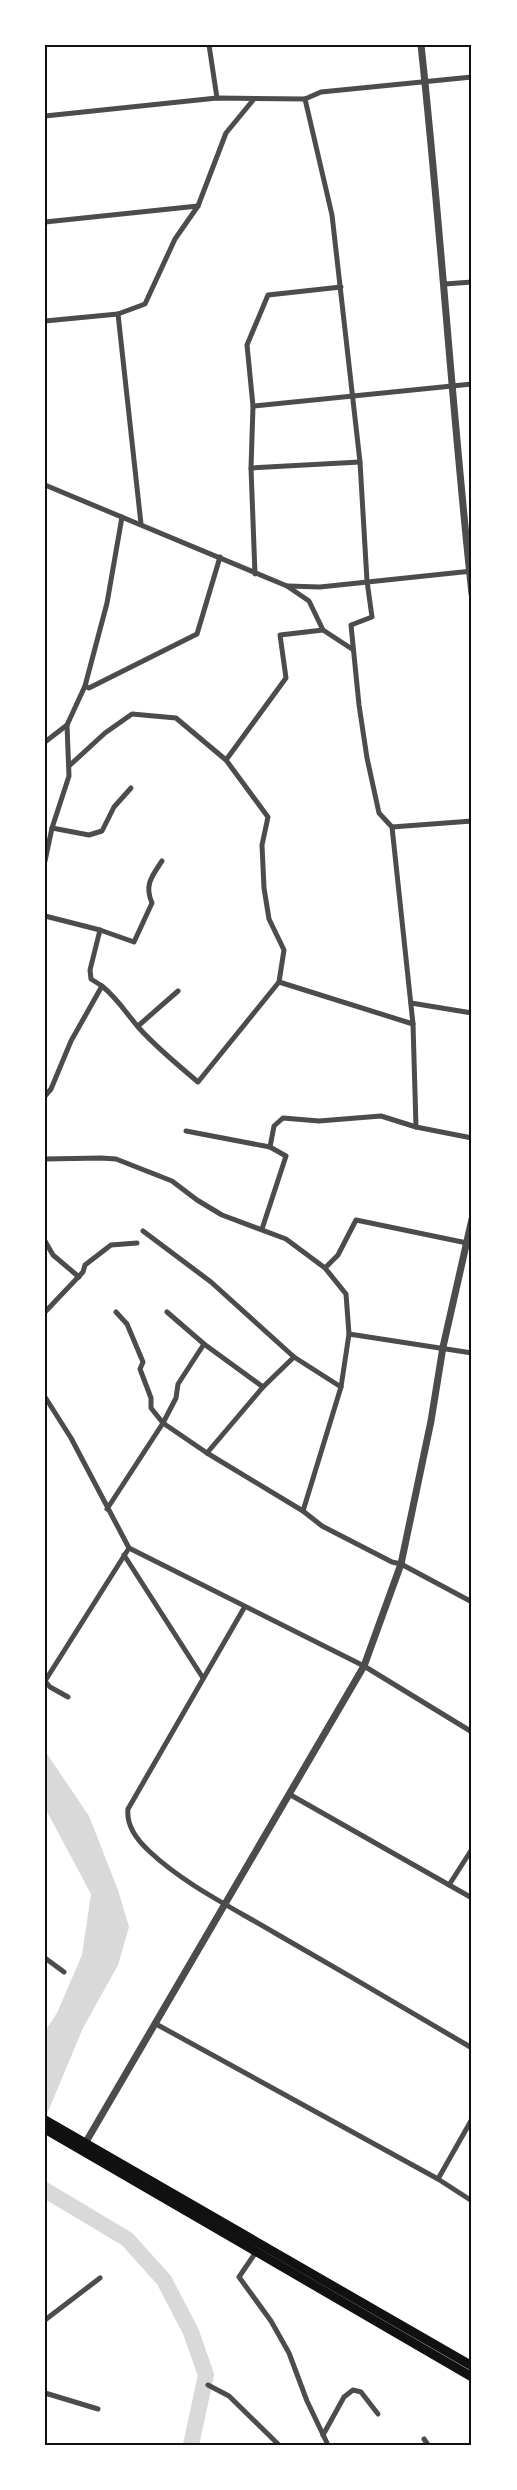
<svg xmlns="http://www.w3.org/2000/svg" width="517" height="2490" font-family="'Fira Sans',sans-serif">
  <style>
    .water { fill: #d9d9d9 }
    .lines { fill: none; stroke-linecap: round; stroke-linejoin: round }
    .river { stroke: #d9d9d9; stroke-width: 16 }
    .minor { stroke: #4c4c4c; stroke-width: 5 }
    .tertiary { stroke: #4c4c4c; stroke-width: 7 }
    .trunk { stroke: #111; stroke-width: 9 }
    .neatline { fill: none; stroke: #111; stroke-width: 2 }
  </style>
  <rect width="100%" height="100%" fill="#fff"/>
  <polygon class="water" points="45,1751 89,1816 118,1890 129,1927 118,1965 83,2028 47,2114 45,2031 57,2013 82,1955 91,1894 45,1808"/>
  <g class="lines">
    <polyline class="river" points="45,2190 127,2239 164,2280 191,2332 206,2375 191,2445"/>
    <g class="minor">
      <polyline points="209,45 217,98"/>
      <polyline points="305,99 332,215 360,462 367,581 372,617 351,625 359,705 367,758 379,813 392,827 413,1024 416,1127 472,1138"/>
      <polyline points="45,116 217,98 305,99 321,92 472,77"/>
      <polyline points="45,222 198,206"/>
      <polyline points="445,284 472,282"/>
      <polyline points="118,314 141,524"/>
      <polyline points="45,321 118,314 145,304 175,239 198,206 226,133 254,99"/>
      <polyline points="253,406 472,384"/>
      <polyline points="251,468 360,462"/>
      <polyline points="45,485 287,586 309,601 323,630 352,649"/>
      <polyline points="255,574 251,468 253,406 247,345 268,295 341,287"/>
      <polyline points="288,586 320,587 472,571"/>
      <polyline points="85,686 89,688 197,634 220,557"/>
      <polyline points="45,742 67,725"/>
      <polyline points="69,766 105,733 132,714 176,718 226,760"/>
      <polyline points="392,827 472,821"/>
      <polyline points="52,828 89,835 102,831 114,807 131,788"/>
      <polyline points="45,861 52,828 69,776 67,725 85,686 107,603 122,517"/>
      <polyline points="45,916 100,930 90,970 91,979 102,986 71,1041 51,1089 45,1096"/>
      <path d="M100,930L134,942L152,903C144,885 152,876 162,861"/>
      <polyline points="279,982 413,1024"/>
      <path d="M102,986C118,999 126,1013 139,1028C157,1048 178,1065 198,1082L279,982L284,950L269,919L264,888L262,845L268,817L226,760L286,678L280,635L323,630"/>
      <polyline points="411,1003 472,1013"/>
      <polyline points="138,1026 178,991"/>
      <polyline points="186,1131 270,1147 286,1156 262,1229"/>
      <polyline points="270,1147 274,1126 283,1118 319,1121 381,1116 416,1127"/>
      <polyline points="45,1159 101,1158 116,1159 172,1181 197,1200 222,1215 286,1239 325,1268 346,1294 349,1334 341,1387 303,1511"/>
      <polyline points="143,1231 211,1282 294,1357 341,1387"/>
      <polyline points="45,1241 53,1255 79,1277"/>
      <polyline points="325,1268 338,1255 356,1220 467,1243"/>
      <polyline points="45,1312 83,1272 85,1265 111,1245 137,1243"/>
      <polyline points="116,1312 127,1324 143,1362 140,1369 151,1398 151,1408 163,1423 207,1453 303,1511 322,1526 392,1562 401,1564 472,1602"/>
      <polyline points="167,1312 204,1344 263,1387 207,1453"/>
      <polyline points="349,1334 472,1353"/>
      <polyline points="263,1387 294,1357"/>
      <polyline points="45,1397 71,1438 129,1548 364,1666 472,1732"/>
      <polyline points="107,1509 163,1423 176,1398 178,1384 204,1344"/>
      <polyline points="124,1555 203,1678"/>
      <path d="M244,1608L128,1809C126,1826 137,1840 149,1851C185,1885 233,1908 275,1933C341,1971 406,2009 472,2048"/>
      <polyline points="68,1697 50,1687 45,1681 129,1548"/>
      <polyline points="289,1794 472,1898"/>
      <polyline points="449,1885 472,1849"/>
      <polyline points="45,1958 64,1972"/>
      <polyline points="156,2024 438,2179 472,2201"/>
      <polyline points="438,2179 472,2119"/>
      <polyline points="256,2252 239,2277 271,2321 289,2353 307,2401 328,2445"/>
      <polyline points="45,2320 100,2278"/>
      <polyline points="208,2385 229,2396 279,2445"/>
      <polyline points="45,2393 98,2409"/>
      <polyline points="323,2435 344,2397 353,2390 361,2392 378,2414"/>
      <polyline points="424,2439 428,2445"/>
    </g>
    <g class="tertiary">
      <path d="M421,45C441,228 452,411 472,594"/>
      <polyline points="83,2147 364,1666 401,1564 431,1421 443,1347 472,1219"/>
    </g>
    <g class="trunk">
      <polyline points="45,2120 472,2366"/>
      <polyline points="45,2129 472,2377"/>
    </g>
  </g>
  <rect width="517" height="2490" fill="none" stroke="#ffffff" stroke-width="93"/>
  <rect x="46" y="46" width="424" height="2398" class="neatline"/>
</svg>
